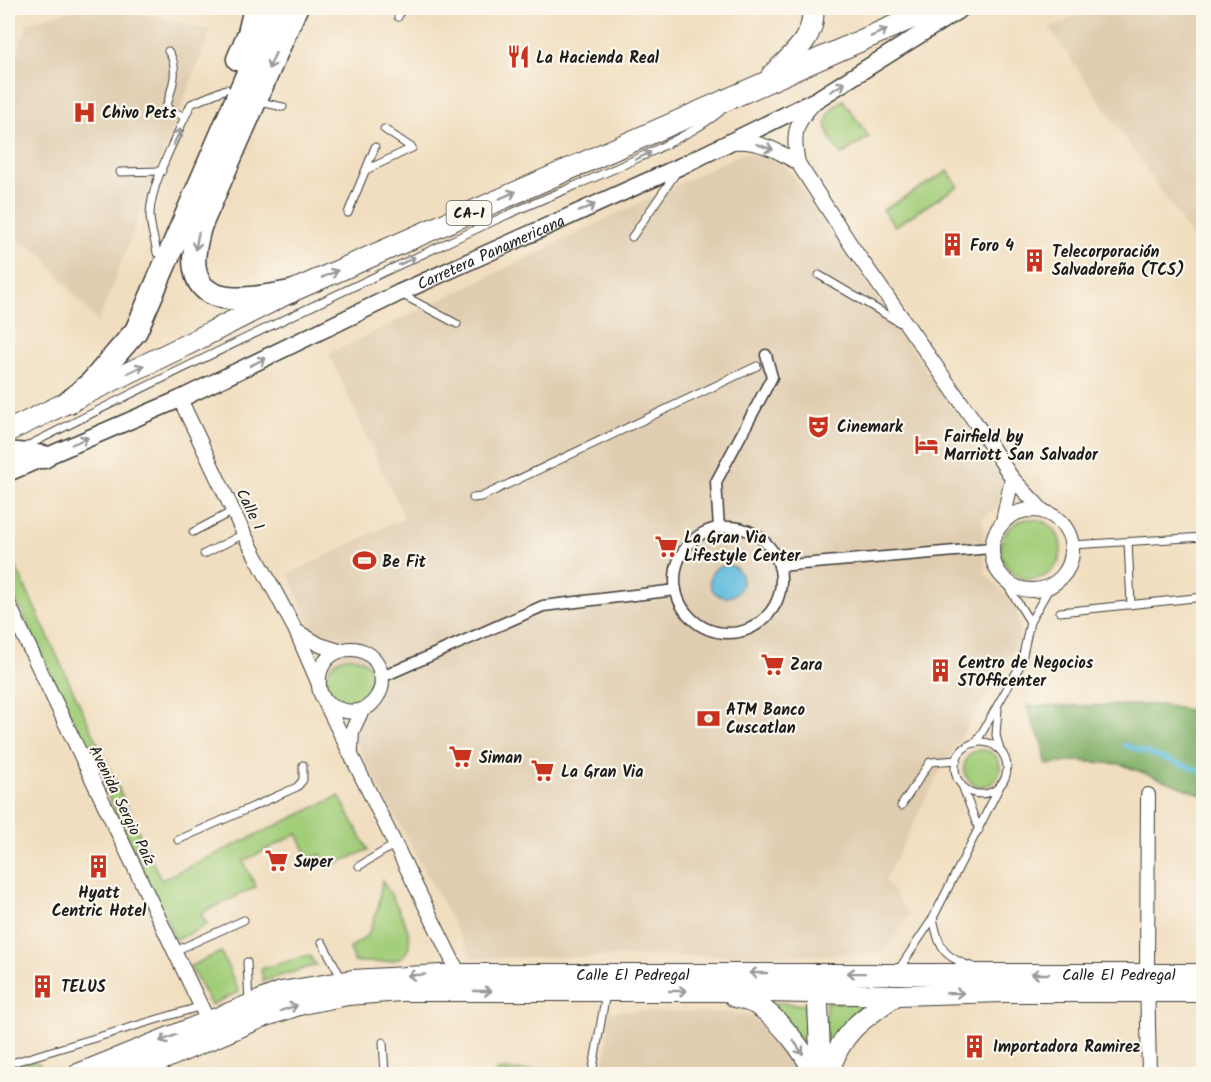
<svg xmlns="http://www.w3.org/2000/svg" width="1211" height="1082" font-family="Kalam,sans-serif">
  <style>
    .built { fill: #e0cdb1 }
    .green { fill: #a2cd79; stroke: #5f744a; stroke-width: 1.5 }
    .forest { fill: #81b069; stroke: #4e6642; stroke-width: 1.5 }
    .water { fill: #60bdde; stroke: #3e6c7d; stroke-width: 1.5 }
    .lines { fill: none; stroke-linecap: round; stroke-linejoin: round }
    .stream { stroke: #60bdde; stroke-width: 5 }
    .service-casing { stroke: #3c3935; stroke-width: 9 }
    .pedestrian-casing { stroke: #3c3935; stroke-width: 13 }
    .minor-casing { stroke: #3c3935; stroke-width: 16 }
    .tertiary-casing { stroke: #3c3935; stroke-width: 19 }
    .secondary-casing { stroke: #3c3935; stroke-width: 22 }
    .primary-casing { stroke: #3c3935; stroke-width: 23 }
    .trunk-casing { stroke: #3c3935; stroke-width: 25 }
    .service { stroke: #fff; stroke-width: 7 }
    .pedestrian { stroke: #fff; stroke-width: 10 }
    .minor { stroke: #fff; stroke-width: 14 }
    .tertiary { stroke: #fff; stroke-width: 16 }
    .secondary { stroke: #fff; stroke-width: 20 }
    .primary { stroke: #fff; stroke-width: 21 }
    .trunk { stroke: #fff; stroke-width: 22 }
    .oneway { stroke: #999 }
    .labels { text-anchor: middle; stroke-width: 4.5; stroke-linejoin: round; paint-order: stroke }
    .shield { fill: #fbf7ec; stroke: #5f5e5a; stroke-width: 1.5 }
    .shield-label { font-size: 15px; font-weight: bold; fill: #1c1c1c }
    .poi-label { font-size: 16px; font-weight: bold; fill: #1c1c1c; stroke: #fbf7ec; text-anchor: start }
    .street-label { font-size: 16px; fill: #1c1c1c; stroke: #fbf7ec }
  </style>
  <rect width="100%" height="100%" fill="#fbf7ec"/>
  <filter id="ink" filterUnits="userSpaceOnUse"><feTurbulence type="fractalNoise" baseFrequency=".0167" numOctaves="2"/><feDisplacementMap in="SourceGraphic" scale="12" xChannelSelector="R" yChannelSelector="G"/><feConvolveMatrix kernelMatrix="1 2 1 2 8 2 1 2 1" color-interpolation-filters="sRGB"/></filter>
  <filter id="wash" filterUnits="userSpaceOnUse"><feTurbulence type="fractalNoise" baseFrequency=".008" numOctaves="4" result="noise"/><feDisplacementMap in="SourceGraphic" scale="24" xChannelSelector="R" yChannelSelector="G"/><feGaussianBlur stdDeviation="1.35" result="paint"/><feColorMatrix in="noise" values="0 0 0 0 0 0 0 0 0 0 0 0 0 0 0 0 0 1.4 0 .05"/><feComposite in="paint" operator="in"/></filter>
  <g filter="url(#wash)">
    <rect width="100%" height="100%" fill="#f1dec0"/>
    <g class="built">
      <polygon points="82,8 117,8 211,30 98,323 44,257 20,240 8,220 8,80 28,22"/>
      <polygon points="1086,8 1203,8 1203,253 1049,27 1059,25"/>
      <polygon points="740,154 765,155 785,165 1002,479 998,506 982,519 986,575 1011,599 1019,617 1020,639 938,775 885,880 909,915 884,954 472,958 364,759 289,574 404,518 329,354"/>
      <polygon points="609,1011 692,1012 735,1013 751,1016 781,1038 795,1060 799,1074 604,1074"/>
    </g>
    <g class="green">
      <path d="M843,100L869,137L841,155C826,134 817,117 843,100Z"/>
      <polygon points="948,171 958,186 895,226 883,210"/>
      <circle cx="1031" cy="549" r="30"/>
      <polygon points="8,550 161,880 339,796 368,850 328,867 320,854 310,860 297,834 243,861 256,887 201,913 207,925 176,940 8,583"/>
      <circle cx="350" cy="681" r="24"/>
      <circle cx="982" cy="768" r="18"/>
      <path d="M382,880C393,900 432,953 391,961C379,963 366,962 354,962L350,948L368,935L378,908Z"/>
      <polygon points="221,952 239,992 211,1005 190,966"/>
      <polygon points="309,955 316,965 263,981 261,969"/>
      <polygon points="767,1002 805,1005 811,1054"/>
      <polygon points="826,1002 865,1003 842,1026 825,1055"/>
      <polygon points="32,1061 40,1064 41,1067 23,1074 8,1074 8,1068"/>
      <polygon points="496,1070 596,1071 596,1074 495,1074"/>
    </g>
    <polygon class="forest" points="1163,705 1203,713 1203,795 1120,764 1077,761 1046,765 1043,744 1031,720 1027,706"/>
    <circle class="water" cx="726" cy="581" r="16"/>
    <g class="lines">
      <polyline class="stream" points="1124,745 1204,772"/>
    </g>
  </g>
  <g filter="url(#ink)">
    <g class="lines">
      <defs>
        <g id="service">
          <polyline points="398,17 402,8"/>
          <path d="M168,51C181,68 171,90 166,108L185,117"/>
          <polyline points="260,102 283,107"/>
          <polyline points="384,129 412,148"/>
          <polyline points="366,170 412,148"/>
          <polyline points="120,172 162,171"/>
          <polyline points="348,213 375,147"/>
          <polyline points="632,237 676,173"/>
          <path d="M157,253C155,241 150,227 150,215C150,184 178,134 191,104L226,89"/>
          <polyline points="819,275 902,324"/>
          <polyline points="401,294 457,324"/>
          <path d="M25,447C181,368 338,293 496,220C548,196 602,176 653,151C677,139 700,128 720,112"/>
          <polyline points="473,498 481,497 757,366"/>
          <polyline points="193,532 233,511"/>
          <polyline points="1128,541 1131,605"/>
          <polyline points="1072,545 1204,537"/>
          <polyline points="204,554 244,534"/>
          <polyline points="1002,577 1030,622"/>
          <polyline points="1060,612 1204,597"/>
          <polyline points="998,709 996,735 1000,750"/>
          <circle cx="981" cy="768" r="26"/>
          <polyline points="976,743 1021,664 1030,622 1051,585"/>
          <polyline points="963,788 979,830"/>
          <polyline points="901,806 930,762 957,760"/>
          <polyline points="178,840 297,787 303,780 303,765"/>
          <polyline points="359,866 394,845"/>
          <path d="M933,918C940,949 942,957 974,967"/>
          <polyline points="322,942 342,979"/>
          <polyline points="175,951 244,920"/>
          <polyline points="247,962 249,1004"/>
          <polyline points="897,972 933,918 1001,784"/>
          <polyline points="383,1042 385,1074"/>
          <polyline points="8,1064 202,1006"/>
          <polyline points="592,1074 606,993"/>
        </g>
        <g id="pedestrian">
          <circle cx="728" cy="580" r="53"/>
          <polyline points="719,528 716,482 772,377 766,355"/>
          <polyline points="779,566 991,548"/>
          <polyline points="382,677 543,606 676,590"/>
        </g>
        <g id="minor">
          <path d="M815,102C795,123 792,133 798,163L853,248L975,422L1012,478L1043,511"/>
          <path d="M733,142C758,140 777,150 798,163"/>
          <polyline points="180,399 244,534 296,631 318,682"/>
          <circle cx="1032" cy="550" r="40"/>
          <polyline points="1003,521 1012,478"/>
          <polyline points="8,603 208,1021"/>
          <polyline points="296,631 320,645 339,651"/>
          <path d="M325,701C342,715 364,717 377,697C381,691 383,683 381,675C375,634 309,643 320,692L459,974"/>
          <polyline points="351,750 352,731 362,710"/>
          <polyline points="1148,795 1147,974 1149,1074"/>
        </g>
        <g id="tertiary">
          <path id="s1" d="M8,473L180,399L399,293L681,166L816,100L962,8"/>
        </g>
        <g id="secondary">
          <polyline points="817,981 821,1074"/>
          <path d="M735,997C742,999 751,1001 757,1005C778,1018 805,1051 814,1074"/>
          <path id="s2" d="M78,1074L281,992L353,980L459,974H1204"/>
          <polyline points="129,1074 263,1017 302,1004 348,995 401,991 718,991 897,995 1004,992 1204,992"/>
          <path d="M829,1074C839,1033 863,1018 897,995"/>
        </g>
        <g id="primary">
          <path d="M772,75C790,58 818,35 812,8"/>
          <polyline points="8,431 190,343 290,292 935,8"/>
        </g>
        <g id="trunk">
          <polyline points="238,59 249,33 255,8"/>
          <path d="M290,292C262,297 201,312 195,269C192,255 197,240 200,227L296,8"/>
          <polyline points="69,402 92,382 136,331 276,8"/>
          <polyline points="8,453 44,457"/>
        </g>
      </defs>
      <use href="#service" class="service-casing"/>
      <use href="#pedestrian" class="pedestrian-casing"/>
      <use href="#minor" class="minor-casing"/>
      <use href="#tertiary" class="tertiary-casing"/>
      <use href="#secondary" class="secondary-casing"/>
      <use href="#primary" class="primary-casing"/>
      <use href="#trunk" class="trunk-casing"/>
      <use href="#service" class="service"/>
      <use href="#pedestrian" class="pedestrian"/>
      <use href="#minor" class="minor"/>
      <use href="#tertiary" class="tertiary"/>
      <use href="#secondary" class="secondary"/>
      <use href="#primary" class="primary"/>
      <use href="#trunk" class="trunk"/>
    </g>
    <defs><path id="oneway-shaft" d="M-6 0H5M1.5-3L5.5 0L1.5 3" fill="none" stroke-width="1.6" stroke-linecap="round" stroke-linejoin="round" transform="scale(1.5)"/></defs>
    <g class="oneway">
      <use href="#oneway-shaft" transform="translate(879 33) rotate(-24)"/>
      <use href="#oneway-shaft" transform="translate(272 61) rotate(114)"/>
      <use href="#oneway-shaft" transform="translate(838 87) rotate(-32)"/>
      <use href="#oneway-shaft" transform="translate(177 137) rotate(-66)"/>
      <use href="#oneway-shaft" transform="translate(765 147) rotate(19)"/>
      <use href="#oneway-shaft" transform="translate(643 156) rotate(-26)"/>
      <use href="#oneway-shaft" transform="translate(508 195) rotate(-24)"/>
      <use href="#oneway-shaft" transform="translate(587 208) rotate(-24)"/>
      <use href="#oneway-shaft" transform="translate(197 241) rotate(100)"/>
      <use href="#oneway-shaft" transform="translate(407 261) rotate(-25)"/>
      <use href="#oneway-shaft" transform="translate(330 274) rotate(-24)"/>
      <use href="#oneway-shaft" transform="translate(258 362) rotate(-26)"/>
      <use href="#oneway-shaft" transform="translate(136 369) rotate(-26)"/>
      <use href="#oneway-shaft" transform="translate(80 441) rotate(-23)"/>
      <use href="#oneway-shaft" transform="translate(758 973) rotate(180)"/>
      <use href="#oneway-shaft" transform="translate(856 973) rotate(-179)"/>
      <use href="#oneway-shaft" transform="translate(1040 974) rotate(180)"/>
      <use href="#oneway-shaft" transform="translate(416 975) rotate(176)"/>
      <use href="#oneway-shaft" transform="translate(483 991)"/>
      <use href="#oneway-shaft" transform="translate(678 991)"/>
      <use href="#oneway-shaft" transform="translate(955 993) rotate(-1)"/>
      <use href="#oneway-shaft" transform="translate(289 1008) rotate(-19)"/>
      <use href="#oneway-shaft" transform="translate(168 1038) rotate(158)"/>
      <use href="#oneway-shaft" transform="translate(798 1047) rotate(56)"/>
    </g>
  </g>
  <defs>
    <symbol id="restaurant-bare" viewBox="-9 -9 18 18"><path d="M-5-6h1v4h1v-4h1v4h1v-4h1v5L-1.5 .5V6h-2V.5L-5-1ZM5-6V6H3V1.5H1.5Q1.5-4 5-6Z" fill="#c8321e" stroke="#fbf7ec" stroke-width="2.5" paint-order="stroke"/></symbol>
    <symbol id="hospital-bare" viewBox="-9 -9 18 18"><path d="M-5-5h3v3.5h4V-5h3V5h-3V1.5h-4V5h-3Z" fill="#c8321e" stroke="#fbf7ec" stroke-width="2.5" paint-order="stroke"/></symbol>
    <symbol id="building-bare" viewBox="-9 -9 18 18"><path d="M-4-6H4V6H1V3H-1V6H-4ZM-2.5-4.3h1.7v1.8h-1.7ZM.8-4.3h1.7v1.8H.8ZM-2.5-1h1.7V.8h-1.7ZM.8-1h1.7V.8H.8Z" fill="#c8321e" stroke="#fbf7ec" stroke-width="2.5" paint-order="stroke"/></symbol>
    <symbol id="theatre-bare" viewBox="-9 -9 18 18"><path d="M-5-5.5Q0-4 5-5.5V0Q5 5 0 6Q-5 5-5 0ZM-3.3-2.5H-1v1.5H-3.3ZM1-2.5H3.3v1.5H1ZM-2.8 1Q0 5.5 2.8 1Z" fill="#c8321e" stroke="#fbf7ec" stroke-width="2.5" paint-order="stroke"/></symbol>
    <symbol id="hotel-bare" viewBox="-9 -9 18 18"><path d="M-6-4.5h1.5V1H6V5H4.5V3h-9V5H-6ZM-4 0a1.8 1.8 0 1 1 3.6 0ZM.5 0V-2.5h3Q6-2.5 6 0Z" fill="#c8321e" stroke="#fbf7ec" stroke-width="2.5" paint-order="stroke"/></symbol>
    <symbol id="supermarket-bare" viewBox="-9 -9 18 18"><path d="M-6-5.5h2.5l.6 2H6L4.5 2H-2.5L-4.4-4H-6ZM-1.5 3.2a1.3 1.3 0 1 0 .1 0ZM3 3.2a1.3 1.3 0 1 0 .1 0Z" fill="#c8321e" stroke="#fbf7ec" stroke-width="2.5" paint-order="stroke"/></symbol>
    <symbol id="stadium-bare" viewBox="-9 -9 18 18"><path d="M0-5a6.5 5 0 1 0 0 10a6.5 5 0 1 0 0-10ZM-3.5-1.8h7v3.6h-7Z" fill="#c8321e" stroke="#fbf7ec" stroke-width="2.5" paint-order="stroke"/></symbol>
    <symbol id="bank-bare" viewBox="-9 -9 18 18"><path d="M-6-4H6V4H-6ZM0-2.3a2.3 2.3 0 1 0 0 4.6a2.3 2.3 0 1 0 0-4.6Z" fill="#c8321e" stroke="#fbf7ec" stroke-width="2.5" paint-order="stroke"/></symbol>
  </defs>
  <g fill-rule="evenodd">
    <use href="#restaurant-bare" x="502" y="40" width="33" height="33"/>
    <use href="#hospital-bare" x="68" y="96" width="33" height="33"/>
    <use href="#building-bare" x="936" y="228" width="33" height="33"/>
    <use href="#building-bare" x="1018" y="244" width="33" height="33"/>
    <use href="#theatre-bare" x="802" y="410" width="33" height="33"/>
    <use href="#hotel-bare" x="910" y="428" width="33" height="33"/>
    <use href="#supermarket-bare" x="650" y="530" width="33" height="33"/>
    <use href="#stadium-bare" x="348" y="544" width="33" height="33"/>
    <use href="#supermarket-bare" x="756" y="648" width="33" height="33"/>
    <use href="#building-bare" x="924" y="654" width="33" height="33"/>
    <use href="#bank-bare" x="692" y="702" width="33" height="33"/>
    <use href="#supermarket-bare" x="444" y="740" width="33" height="33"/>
    <use href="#supermarket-bare" x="526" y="754" width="33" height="33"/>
    <use href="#supermarket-bare" x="260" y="844" width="33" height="33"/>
    <use href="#building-bare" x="82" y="850" width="33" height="33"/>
    <use href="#building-bare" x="26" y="970" width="33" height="33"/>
    <use href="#building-bare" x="958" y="1030" width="33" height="33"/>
  </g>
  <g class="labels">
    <rect class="shield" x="446.5" y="201" width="45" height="24" rx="4.5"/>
    <g class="shield-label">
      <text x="469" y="218">CA-1</text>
    </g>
    <g class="poi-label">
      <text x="536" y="63">La Hacienda Real</text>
      <text x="102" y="118">Chivo Pets</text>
      <text x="970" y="251">Foro 4</text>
      <text x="1052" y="257">Telecorporación<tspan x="1052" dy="18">Salvadoreña (TCS)</tspan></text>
      <text x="837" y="432">Cinemark</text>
      <text x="944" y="442">Fairfield by<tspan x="944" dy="18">Marriott San Salvador</tspan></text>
      <text x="684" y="543">La Gran Via<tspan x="684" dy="18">Lifestyle Center</tspan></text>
      <text x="382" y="567">Be Fit</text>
      <text x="958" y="668">Centro de Negocios<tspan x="958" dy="18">STOfficenter</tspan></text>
      <text x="790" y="670">Zara</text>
      <text x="726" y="715">ATM Banco<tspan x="726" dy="18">Cuscatlan</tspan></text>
      <text x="479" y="763">Siman</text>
      <text x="561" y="777">La Gran Via</text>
      <text x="294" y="867">Super</text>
      <text x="99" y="898" text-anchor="middle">Hyatt<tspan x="99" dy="18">Centric Hotel</tspan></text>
      <text x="61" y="992">TELUS</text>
      <text x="993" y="1052">Importadora Ramirez</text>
    </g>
    <g class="street-label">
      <text dy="6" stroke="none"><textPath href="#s1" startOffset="531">Carretera Panamericana</textPath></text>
      <text transform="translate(251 509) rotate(64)" y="6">Calle 1</text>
      <text transform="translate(123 805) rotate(64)" y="6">Avenida Sergio Paíz</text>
      <text dy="6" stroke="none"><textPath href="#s2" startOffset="572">Calle El Pedregal</textPath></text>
      <text dy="6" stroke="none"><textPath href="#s2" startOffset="1058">Calle El Pedregal</textPath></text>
    </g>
  </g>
  <rect width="1211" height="1082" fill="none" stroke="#fbf7ec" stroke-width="30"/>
</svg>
